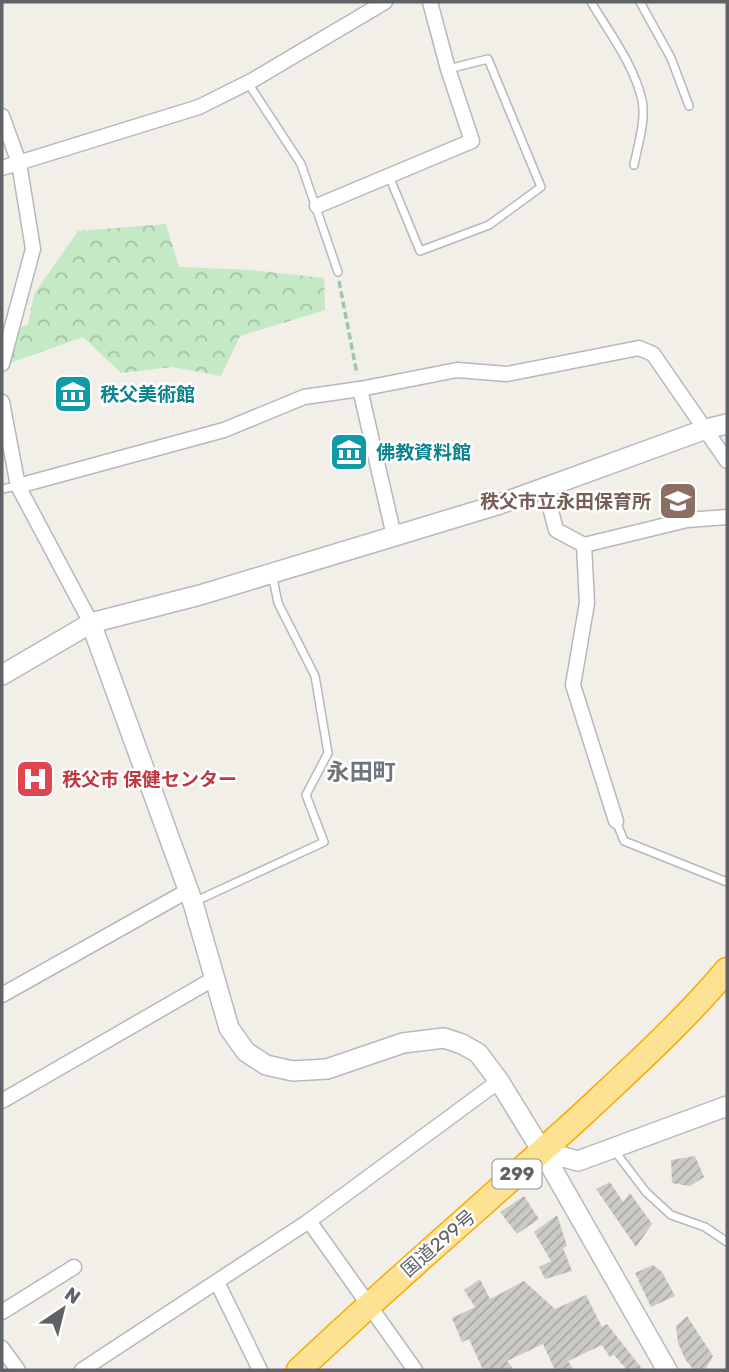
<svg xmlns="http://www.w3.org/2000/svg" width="729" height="1372" font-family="Rubik,'Noto Sans JP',sans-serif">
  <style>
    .forest { fill: url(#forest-crowns) }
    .building { fill: url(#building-hatch) }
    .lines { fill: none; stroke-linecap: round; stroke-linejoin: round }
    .lane-casing { stroke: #b5b8bc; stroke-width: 10 }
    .street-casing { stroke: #b5b8bc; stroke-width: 17 }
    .secondary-casing { stroke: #b6babf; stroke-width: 22 }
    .highway-casing { stroke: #f9ab00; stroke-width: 27 }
    .path { stroke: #9cc7a9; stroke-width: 3.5; stroke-dasharray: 7 3.5; stroke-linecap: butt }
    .lane { stroke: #fff; stroke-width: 7 }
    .street { stroke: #fff; stroke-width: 14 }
    .secondary { stroke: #fff; stroke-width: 19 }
    .highway { stroke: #fde293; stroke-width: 24 }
    .labels { text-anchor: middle; stroke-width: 5; stroke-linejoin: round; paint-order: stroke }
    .shield { fill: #fff; stroke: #8f9295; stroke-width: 2 }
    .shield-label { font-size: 18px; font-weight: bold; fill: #5f6368 }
    .culture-label { font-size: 19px; font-weight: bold; fill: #0d838f; stroke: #fff; text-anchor: start }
    .education-label { font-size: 19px; font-weight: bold; fill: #785e54; stroke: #fff; text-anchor: end }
    .health-label { font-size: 19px; font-weight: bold; fill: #be3a42; stroke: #fff; text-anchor: start }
    .street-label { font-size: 19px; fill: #5f6368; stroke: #fff }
    .quarter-label { font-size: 23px; font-weight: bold; fill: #70757a; stroke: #fff }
  </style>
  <defs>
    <pattern id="forest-crowns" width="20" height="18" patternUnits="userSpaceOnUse" patternTransform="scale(1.75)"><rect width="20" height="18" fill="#c5e8c5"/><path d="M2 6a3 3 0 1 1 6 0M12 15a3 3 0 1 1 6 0" fill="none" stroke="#a3c0a4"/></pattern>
    <pattern id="building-hatch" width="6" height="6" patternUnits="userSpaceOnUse" patternTransform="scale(1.75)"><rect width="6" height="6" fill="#cccac5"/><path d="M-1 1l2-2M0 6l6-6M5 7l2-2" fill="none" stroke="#a9a8a4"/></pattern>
  </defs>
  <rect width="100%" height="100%" fill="#f1efe8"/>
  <polygon class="forest" points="166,224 179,267 252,270 324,278 325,310 240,336 221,376 172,367 121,373 83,337 2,366 2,333 28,325 34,294 78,231"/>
  <g class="building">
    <polygon points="695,1156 704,1177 690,1186 672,1183 671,1160"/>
    <polygon points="610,1182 623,1202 630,1193 652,1224 636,1247 596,1189"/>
    <polygon points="524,1196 539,1219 517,1234 500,1212"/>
    <polygon points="557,1215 567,1246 563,1248 572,1271 545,1279 539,1267 551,1261 534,1232"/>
    <polygon points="653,1265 662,1272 675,1296 651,1307 635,1273"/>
    <polygon points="480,1279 490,1299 524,1281 555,1309 586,1295 602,1327 607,1324 643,1370 627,1370 614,1355 610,1357 602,1345 568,1361 574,1370 555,1370 543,1344 507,1361 514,1370 483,1370 469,1339 462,1342 452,1318 475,1307 464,1290"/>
    <polygon points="687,1316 713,1356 705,1370 694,1370 685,1359 678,1343 676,1326"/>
  </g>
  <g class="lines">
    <defs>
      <g id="lane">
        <path d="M591,2C609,32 634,65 642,100C646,121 638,144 634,165"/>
        <polyline points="640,2 671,58 689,106"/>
        <polyline points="248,83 301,164 338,272"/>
        <polyline points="389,176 420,251 489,225 541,187 488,59 448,69"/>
        <polyline points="2,489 18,486"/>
        <polyline points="616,821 624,841 727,882"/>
        <polyline points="196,901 324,842 306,795 328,753 315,676 278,603 272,574"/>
        <polyline points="614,1150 646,1192 671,1215 705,1227 727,1242"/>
      </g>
      <g id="street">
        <polyline points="2,116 19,163 33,249 2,364"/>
        <polyline points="2,168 199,107 253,80 385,2"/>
        <polyline points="317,206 472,141 448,69 430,2"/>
        <polyline points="360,389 394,536"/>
        <polyline points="2,402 18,486 91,623"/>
        <polyline points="18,486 224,430 304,397 360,389 457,370 507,374 639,348 653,354 727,461"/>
        <polyline points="545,488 556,530 584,545 687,520 727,517"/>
        <polyline points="584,545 587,603 573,685 616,821"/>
        <polyline points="2,995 189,890"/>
        <polyline points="2,1101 215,978"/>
        <polyline points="309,1221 415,1370"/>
        <polyline points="217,1282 260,1370"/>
        <polyline points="2,1312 74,1267"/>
        <polyline points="2,1348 18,1370"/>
        <polyline points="82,1370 309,1221 499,1081"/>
      </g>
      <g id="secondary">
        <polyline points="91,623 193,903 229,1028 246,1052 266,1065 293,1071 327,1069 403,1043 444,1038 462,1044 478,1053 499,1081 542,1151 667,1370"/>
        <polyline points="2,675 91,623 200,595 497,505 706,429 727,424"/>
        <polyline points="542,1151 578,1161 727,1106"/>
      </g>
      <path id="highway" d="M299,1370C392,1282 490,1199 584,1113C633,1067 683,1022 727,970"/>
    </defs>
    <use href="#lane" class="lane-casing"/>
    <use href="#street" class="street-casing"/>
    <use href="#secondary" class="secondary-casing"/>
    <use href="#highway" class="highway-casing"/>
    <polyline class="path" points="339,281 357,374"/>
    <use href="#lane" class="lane"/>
    <use href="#street" class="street"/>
    <use href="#secondary" class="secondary"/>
    <use href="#highway" class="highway"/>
  </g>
  <defs>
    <symbol id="museum-square" viewBox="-11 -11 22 22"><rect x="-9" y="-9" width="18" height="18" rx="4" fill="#0f9aa8" stroke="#fff"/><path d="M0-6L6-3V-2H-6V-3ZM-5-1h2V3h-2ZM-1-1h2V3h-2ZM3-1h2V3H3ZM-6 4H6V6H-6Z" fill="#fff"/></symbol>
    <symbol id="school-square" viewBox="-11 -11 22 22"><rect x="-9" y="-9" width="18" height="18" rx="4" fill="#8d6e63" stroke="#fff"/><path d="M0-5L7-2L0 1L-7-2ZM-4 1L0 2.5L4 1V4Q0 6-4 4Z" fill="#fff"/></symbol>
    <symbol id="hospital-square" viewBox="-11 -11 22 22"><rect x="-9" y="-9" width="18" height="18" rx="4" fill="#e0444e" stroke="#fff"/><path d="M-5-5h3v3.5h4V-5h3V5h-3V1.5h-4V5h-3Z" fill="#fff"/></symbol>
  </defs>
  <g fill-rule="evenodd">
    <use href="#museum-square" x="51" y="372" width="44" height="44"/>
    <use href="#museum-square" x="327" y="430" width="44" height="44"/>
    <use href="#school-square" x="656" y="479" width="44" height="44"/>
    <use href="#hospital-square" x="13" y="757" width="44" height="44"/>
  </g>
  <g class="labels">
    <rect class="shield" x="492.5" y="1159.5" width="49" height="29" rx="5"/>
    <g class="shield-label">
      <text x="517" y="1180">299</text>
    </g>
    <g class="culture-label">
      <text x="100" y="401">秩父美術館</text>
      <text x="376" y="459">佛教資料館</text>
    </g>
    <g class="education-label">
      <text x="651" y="508">秩父市立永田保育所</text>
    </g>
    <g class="health-label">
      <text x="62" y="786">秩父市 保健センター</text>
    </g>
    <g class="street-label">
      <text transform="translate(438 1243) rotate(-41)" y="7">国道299号</text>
    </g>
    <g class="quarter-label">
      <text x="361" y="780">永田町</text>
    </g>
  </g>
  <rect width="729" height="1372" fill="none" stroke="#5f6368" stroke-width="7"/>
  <g transform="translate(63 1309) rotate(35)" stroke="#ffffff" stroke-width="5" paint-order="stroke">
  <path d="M0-5L12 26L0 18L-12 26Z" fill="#5f6368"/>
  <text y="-10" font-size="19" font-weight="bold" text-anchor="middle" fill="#5f6368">N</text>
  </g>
</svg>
